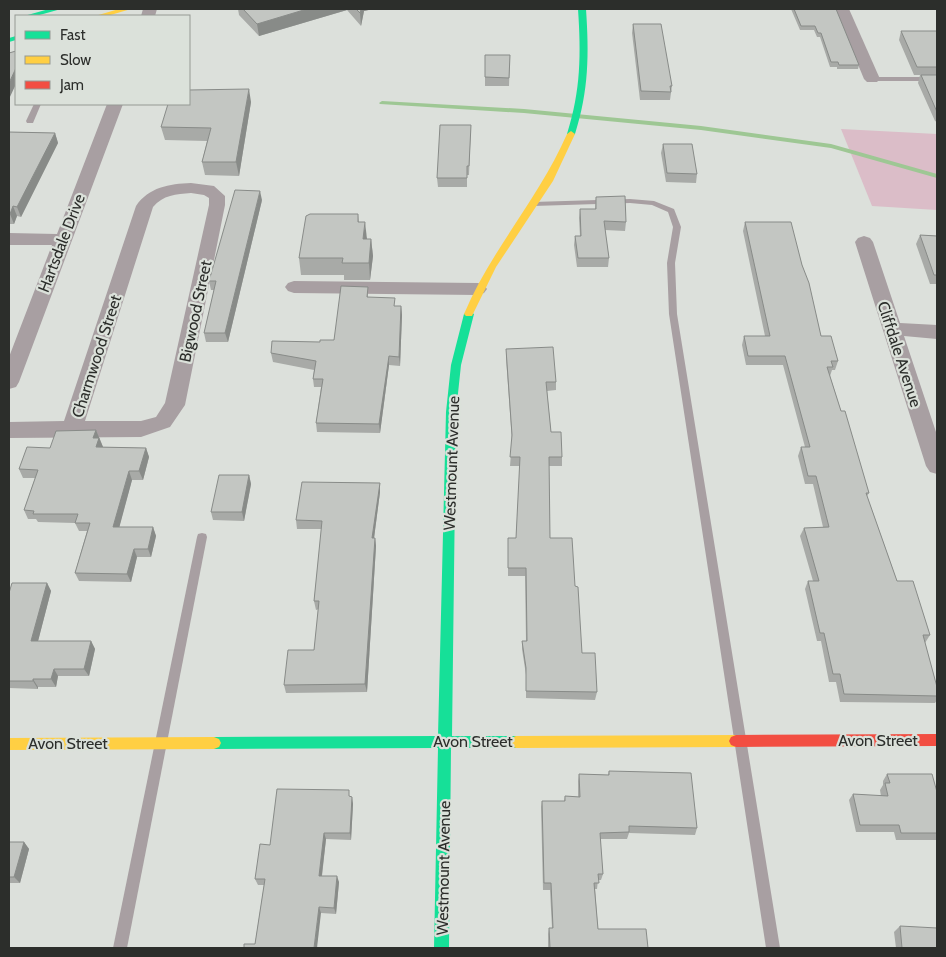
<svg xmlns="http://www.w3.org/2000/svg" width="946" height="957" font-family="Cabin,sans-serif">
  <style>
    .green { fill: #dbbdc8 }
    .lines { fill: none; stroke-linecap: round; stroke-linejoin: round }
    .stream { fill: #9ec794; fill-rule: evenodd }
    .lane { fill: #a89fa2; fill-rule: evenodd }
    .street { fill: #a89fa2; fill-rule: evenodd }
    .fast { fill: #16e098; fill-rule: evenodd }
    .slow { fill: #ffcf43; fill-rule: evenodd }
    .jam { fill: #f24e42; fill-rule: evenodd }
    .wall { fill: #a8aaa7 }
    .shaded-wall { fill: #888b88 }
    .building { fill: #c3c6c2; stroke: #888b88 }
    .labels { text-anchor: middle; stroke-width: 4.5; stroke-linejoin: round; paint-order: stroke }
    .street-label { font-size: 16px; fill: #2c2e2b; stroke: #dbe1da }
  </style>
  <rect width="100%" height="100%" fill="#dce0db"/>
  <polygon class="green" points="841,129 937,134 937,210 872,206"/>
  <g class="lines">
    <polygon class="stream" points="382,101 524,109 701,126 831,144 937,174 937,178 831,148 701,130 524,113 380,104 379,103"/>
    <g class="lane">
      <polygon points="869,77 937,77 937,81 872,81 868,79"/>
      <polygon points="34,104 41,104 33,123 27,123 26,121"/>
      <polygon points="630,199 654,201 674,209 681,227 675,263 677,314 780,948 766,948 669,314 667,263 673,227 668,212 652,205 630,203 533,206 529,204 533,202"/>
      <polygon points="202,533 206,534 207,537 127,948 113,948 197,537 198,534"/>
    </g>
    <g class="street">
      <polygon points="143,9 157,9 155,16 141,16"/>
      <polygon points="835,9 849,9 880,79 877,82 867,82 864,79"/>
      <polygon points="107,104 123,104 19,382 16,387 9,389 9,357 52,245 9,245 9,233 57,234"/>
      <path d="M191,183L214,186L225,196V205L185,405L170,427L141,437L9,438V422L64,421L136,206C149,187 169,184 191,183ZM191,193L204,195L209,198V205L165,403L156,417L141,421H85L153,207C163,195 176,194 191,193Z"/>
      <polygon points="864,236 870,238 873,242 900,323 937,325 937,339 904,336 937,435 937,474 930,472 926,466 855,242 858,238"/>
      <polygon points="294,281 478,283 484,285 487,289 484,293 478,295 294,293 288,291 285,287 288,283"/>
    </g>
    <g class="fast">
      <polygon points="49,9 61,9 36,16 24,16"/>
      <path d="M578,9H586C589,54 589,90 575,134L571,137L567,134C581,90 581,54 578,9Z"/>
      <polygon points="16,36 16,40 9,42 9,38"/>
      <polygon points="469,311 474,314 461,365 456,412 452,736 516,736 521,738 523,742 521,746 516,748 451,748 449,948 434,948 438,748 214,749 209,747 207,743 209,739 214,737 438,736 446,412 451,365 464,314"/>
    </g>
    <g class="slow">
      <polygon points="119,9 131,9 107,16 95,16"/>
      <path d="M571,131L575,134L553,181L496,267L472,316H466L464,314C491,250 539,198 567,134Z"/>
      <polygon points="736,735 741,737 743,741 741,745 736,747 516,748 511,746 509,742 511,738 516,736"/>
      <polygon points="214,737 219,739 221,743 219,747 214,749 9,750 9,738"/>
    </g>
    <polygon class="jam" points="937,734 937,746 736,747 731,745 729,741 731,737 736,735"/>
  </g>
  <g class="wall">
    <polygon points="238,9 373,9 364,11 361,26 347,10 259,36 239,15"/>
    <polygon points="791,9 836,9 859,65 858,69 837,69 837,67 830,67 820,37 817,37 814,30 800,30"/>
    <polygon points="633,24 672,86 670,100 640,100 632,33"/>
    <polygon points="901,31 937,31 937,122 935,121 918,83 920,75 914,75 899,40"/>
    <polygon points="485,55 510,55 509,86 485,86"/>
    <polygon points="251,102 239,176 205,175 202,162 207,141 165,140 161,127"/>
    <polygon points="471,125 469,175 467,175 467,187 438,187 437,178"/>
    <polygon points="9,132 55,133 58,143 21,217 17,216 14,224 9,224 9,225"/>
    <polygon points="663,144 697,174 696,183 666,182 661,153"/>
    <polygon points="596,197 626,222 625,231 605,230 609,258 608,267 577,267 574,245 575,236 580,236 579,218 580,209 595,209"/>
    <polygon points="262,200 228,342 206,342 204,333 214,290 211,290 209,281"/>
    <polygon points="358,214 359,222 367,239 371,239 373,256 370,280 344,280 344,275 301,275 299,258"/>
    <polygon points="745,222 802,265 821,336 838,361 835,370 832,370 830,376 841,411 869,493 867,496 897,581 930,635 925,643 937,687 937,700 935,703 840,702 836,682 829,682 821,641 817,641 805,589 808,581 813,581 800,536 804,528 823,527 813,484 805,484 798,456 801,447 805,447 783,365 746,365 742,345 744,336 765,336 743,231"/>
    <polygon points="920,235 937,236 937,284 930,284 916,244"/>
    <polygon points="368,287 368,297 395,306 401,306 402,315 400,366 389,365 380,433 317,432 316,423 321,387 314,387 313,379 314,370 273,362 271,353 320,342 334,340"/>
    <polygon points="506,349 556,382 556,390 547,391 551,432 562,457 562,466 549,466 550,538 575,586 582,653 597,692 595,700 526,698 526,675 522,649 522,641 526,641 525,576 508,576 508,538 516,538 520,466 510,466 512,441 506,358"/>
    <polygon points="96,430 103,447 146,448 149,457 143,480 132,480 119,527 153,527 156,536 151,557 137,557 131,582 79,581 75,573 87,531 79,531 75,523 38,522 36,519 28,519 24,510 35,478 23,478 19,469 50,448"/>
    <polygon points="249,475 251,484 244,521 213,520 211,512"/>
    <polygon points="380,483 380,492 374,538 375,538 376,546 367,692 286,693 284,685 314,650 319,609 316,610 314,601 322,529 297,529 296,520"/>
    <polygon points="47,583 51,591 38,641 91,641 95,649 89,676 58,676 56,687 38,687 38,689 9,688 9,593"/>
    <polygon points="609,771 697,828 695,835 629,833 627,839 600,839 603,874 601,880 598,880 597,889 595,889 598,929 648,948 548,948 548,934 549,928 552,928 550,890 543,890 541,807 542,801 564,801 565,796 578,797 578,781 579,774 608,775"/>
    <polygon points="887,774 937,792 937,840 896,840 894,832 856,832 849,800 853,794 881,796 880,790 883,785 883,781"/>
    <polygon points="351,796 353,804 351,840 326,839 322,876 339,882 336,914 321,913 255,944 264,885 258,885 255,879 270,845"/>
    <polygon points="9,842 24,842 29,849 20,883 9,883"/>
    <polygon points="900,926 937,948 896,948 894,932"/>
  </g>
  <g class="shaded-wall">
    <polygon points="307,9 346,9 347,10 259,36 257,24"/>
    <polygon points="361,9 373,9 364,11 361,26 360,13"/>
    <polygon points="16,68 16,84 9,99 9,83"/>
    <polygon points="249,89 251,102 239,176 236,162"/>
    <polygon points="55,133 58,143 21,217 17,207"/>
    <polygon points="260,191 262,200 228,342 225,333"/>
    <polygon points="13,206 17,216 14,224 10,214"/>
    <polygon points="365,222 367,239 363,239"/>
    <polygon points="371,239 373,256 370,280 369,263"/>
    <polygon points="401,306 402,315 400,366 399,357"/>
    <polygon points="389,356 389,365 380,433 379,424"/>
    <polygon points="96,430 103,447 100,456 93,438"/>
    <polygon points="146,448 149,457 143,480 139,471"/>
    <polygon points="129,471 132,480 117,536 113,527"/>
    <polygon points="249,475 251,484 244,521 242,512"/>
    <polygon points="380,483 380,492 373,546 372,538"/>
    <polygon points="153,527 156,536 151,557 148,549"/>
    <polygon points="375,538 376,546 367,692 365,684"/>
    <polygon points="134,549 137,557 131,582 127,574"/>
    <polygon points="47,583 51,591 36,649 31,641"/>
    <polygon points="91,641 95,649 89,676 84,669"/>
    <polygon points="54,669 58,676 56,687 51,679"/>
    <polygon points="33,679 38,687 38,689 33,681"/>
    <polygon points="352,797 353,804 351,840 350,833"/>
    <polygon points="324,833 326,839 321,882 319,876"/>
    <polygon points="24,842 29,849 20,883 14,877"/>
    <polygon points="337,876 339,882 336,914 334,908"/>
    <polygon points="319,907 321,913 317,948 314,948"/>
  </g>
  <g class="building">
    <polygon points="243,9 307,9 257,24"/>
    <polygon points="356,9 361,9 360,13"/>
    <polygon points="794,9 836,9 859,65 839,65 838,62 831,62 821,33 818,33 815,26 801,26"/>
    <polygon points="633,24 661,24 672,86 670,86 671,92 641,91"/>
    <polygon points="901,31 937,31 937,67 917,67"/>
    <polygon points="16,51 16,68 9,83 9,53"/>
    <polygon points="485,55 510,55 509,78 485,77"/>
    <polygon points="921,75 937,75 937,112"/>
    <polygon points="249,89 236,162 202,162 211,128 161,127 168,104 189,104 189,90"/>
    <polygon points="440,125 471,125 469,166 467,166 467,178 437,178"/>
    <polygon points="9,132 55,133 17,207 13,206 10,214 9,214"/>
    <polygon points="663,144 692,144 697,174 667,173"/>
    <polygon points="235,190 260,191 225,333 204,333 216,281 209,281"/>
    <polygon points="625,196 626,222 604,221 609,258 578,258 575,236 581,236 580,209 596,209 596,197"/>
    <polygon points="310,214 358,214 358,222 365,222 363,239 371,239 369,263 342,263 343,258 299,258 306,216"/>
    <polygon points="745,222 791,222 802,265 809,283 821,336 831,336 838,361 831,361 833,367 827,367 841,411 845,411 869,493 866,493 897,581 913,581 930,635 923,635 937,687 937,696 844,694 840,674 833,674 824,633 820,633 808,581 819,581 804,528 829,527 816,476 808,476 801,447 810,447 785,356 748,356 744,336 770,336"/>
    <polygon points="920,235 937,236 937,275 934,275"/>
    <polygon points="341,286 368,287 367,297 395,298 394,306 401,306 399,357 389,356 379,424 316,423 323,379 313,379 316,361 271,353 272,341 320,342 320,340 334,340"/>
    <polygon points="553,347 556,382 546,382 551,432 561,432 562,457 549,457 550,538 572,538 575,586 578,587 582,653 595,653 597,692 526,691 526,668 522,641 527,641 526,568 508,568 508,538 516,538 520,457 510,457 512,435 506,349"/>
    <polygon points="96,430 93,438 99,438 96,447 146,448 139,471 129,471 113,527 153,527 148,549 134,549 127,574 75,573 90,523 75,523 78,514 33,514 34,511 24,510 38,470 19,469 27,447 50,448 56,431"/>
    <polygon points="219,475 249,475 242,512 211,512"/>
    <polygon points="302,482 380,483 372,538 375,538 365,684 284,685 288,650 314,650 319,601 314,601 322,521 296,520"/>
    <polygon points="12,583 47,583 31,641 91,641 84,669 54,669 51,679 33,679 33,681 9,681 9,593"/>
    <polygon points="609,771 691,773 697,828 629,826 629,832 600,833 603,874 598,874 599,883 594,883 598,929 646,929 648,948 550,948 549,928 553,928 551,883 544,883 542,801 565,801 565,796 580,797 579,774 609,775"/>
    <polygon points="887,774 932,774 937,792 937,833 901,833 899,825 860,825 853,794 888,796 885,783 890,783"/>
    <polygon points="277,789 349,790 349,796 352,797 350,833 324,833 319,876 337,876 334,908 319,907 314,948 244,948 244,944 255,944 265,879 255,879 260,844 270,845"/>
    <polygon points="9,842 24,842 14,877 9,877"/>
    <polygon points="900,926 937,928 937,948 902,948"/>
  </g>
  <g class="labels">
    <g class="street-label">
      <text transform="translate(61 243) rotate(-69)" y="6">Hartsdale Drive</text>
      <text transform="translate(195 311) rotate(-78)" y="6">Bigwood Street</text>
      <text transform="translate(900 354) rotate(72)" y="6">Cliffdale Avenue</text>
      <text transform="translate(96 356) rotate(-72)" y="6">Charmwood Street</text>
      <text transform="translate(451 463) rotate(-88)" y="6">Westmount Avenue</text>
      <text x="878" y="746">Avon Street</text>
      <text x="473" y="747">Avon Street</text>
      <text x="68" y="749">Avon Street</text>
      <text transform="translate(443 868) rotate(-89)" y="6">Westmount Avenue</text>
    </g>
  </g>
  <rect width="946" height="957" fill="none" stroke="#2c2e2b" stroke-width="20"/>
  <rect x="15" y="15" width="175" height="90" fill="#dbe1da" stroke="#959994"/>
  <rect x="25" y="31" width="25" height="8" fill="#16e098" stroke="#959994"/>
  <text x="60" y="40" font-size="15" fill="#2c2e2b">Fast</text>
  <rect x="25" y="56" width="25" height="8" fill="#ffcf43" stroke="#959994"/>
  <text x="60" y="65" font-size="15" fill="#2c2e2b">Slow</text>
  <rect x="25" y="81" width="25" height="8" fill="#f24e42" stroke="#959994"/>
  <text x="60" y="90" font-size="15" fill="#2c2e2b">Jam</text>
</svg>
